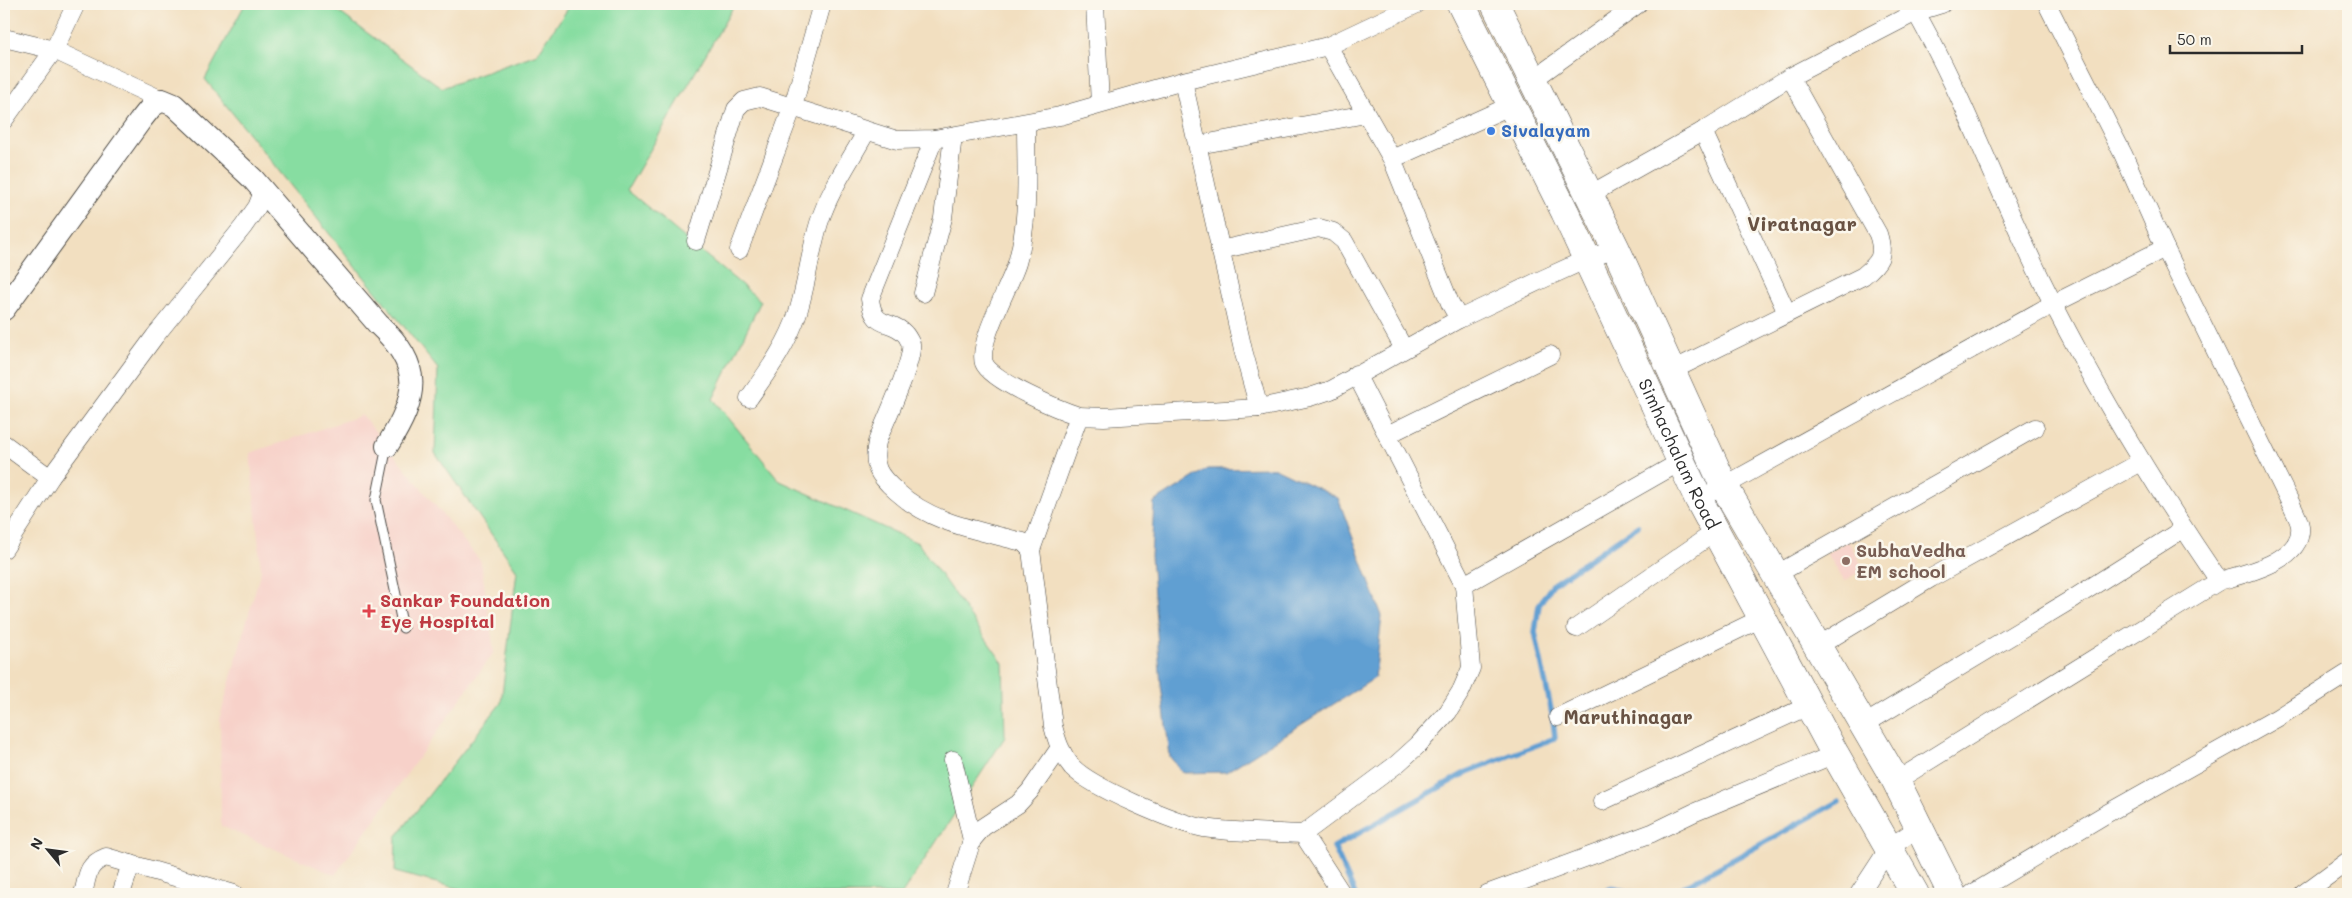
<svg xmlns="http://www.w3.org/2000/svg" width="2352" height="898" font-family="Mali,sans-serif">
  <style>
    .built { fill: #f7d1c9 }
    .green { fill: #87dda1; stroke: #598466 }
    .water { fill: #609fd2; stroke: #46657e }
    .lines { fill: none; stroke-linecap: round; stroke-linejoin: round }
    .stream { stroke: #609fd2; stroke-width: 5.5 }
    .service-casing { stroke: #494641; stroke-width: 11 }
    .minor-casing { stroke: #494641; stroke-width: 19 }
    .tertiary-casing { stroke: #494641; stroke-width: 24 }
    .primary-casing { stroke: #494641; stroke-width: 29 }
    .service { stroke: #fff; stroke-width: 9 }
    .minor { stroke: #fff; stroke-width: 18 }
    .tertiary { stroke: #fff; stroke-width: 22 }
    .primary { stroke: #fff; stroke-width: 28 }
    .shop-dot { fill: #3f7fe0; stroke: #fbf7ec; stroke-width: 2 }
    .education-dot { fill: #8d6e63; stroke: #fbf7ec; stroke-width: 2 }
    .health-dot { fill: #e0444e; stroke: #fbf7ec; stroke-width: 2 }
    .labels { text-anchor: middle; stroke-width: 5; stroke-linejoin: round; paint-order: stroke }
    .shop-label { font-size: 18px; font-weight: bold; fill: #366cbe; stroke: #fbf7ec; text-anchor: start }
    .street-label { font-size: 18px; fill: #2b2b2b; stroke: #fbf7ec }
    .education-label { font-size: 18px; font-weight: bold; fill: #785e54; stroke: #fbf7ec; text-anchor: start }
    .health-label { font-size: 18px; font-weight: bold; fill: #be3a42; stroke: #fbf7ec; text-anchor: start }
    .neighbourhood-label { font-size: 19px; font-weight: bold; fill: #685243; stroke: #fbf7ec }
    .quarter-label { font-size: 20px; font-weight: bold; fill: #685243; stroke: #fbf7ec }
  </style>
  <rect width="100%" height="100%" fill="#fbf7ec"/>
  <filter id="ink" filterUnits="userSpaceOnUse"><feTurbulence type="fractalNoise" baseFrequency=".02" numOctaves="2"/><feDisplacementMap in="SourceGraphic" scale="10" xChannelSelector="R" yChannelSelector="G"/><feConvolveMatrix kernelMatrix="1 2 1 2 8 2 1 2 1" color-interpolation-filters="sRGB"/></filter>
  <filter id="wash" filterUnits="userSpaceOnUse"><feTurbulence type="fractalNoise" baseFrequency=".0096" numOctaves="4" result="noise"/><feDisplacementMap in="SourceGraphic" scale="20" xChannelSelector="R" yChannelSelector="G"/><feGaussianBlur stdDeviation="1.12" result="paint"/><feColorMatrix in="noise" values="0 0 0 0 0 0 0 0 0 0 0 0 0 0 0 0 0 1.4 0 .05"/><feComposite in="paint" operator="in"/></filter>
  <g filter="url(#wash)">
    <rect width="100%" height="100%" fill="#f2dfc0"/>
    <g class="built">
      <polygon points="362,415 481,562 494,652 335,875 221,826 220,717 261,570 250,453"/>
      <polygon points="1848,541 1864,569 1844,581 1827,553"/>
    </g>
    <polygon class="green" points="245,4 328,4 442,88 537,54 571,4 735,4 627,190 761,301 713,399 780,481 918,543 1003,663 1005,737 902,894 479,894 395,872 396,837 501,703 517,571 435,453 438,369 205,79"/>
    <polygon class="water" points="1275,468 1338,498 1382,616 1375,678 1226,772 1183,773 1170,757 1161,685 1151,556 1154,502 1207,469"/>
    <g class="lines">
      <g class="stream">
        <polyline points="1355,894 1334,847 1467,772 1555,738 1553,719 1535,632 1539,605 1553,584 1638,526"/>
        <polyline points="1593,894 1613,888 1639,894"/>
        <polyline points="1671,894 1839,801"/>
      </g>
    </g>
  </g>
  <g filter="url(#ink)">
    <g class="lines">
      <defs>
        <polyline id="service" points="387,446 376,500 403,628"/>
        <g id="minor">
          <polyline points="1095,4 1100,104"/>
          <path d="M1911,4C1967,99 2003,208 2054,305C2103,401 2159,493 2219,581"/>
          <polyline points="4,38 54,50 162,100"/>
          <polyline points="1328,46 1417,4"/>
          <polyline points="1534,79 1638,4"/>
          <polyline points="1183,81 1243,350 1259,408"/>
          <polyline points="4,120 54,50 76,4"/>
          <path d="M1026,124C1026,170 1030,218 1017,263C1010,286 977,343 984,363C991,381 1060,410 1079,416"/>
          <polyline points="1703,131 1787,313"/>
          <path d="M934,139L870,299C874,331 891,318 905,334C907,336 910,342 911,344C914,361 884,423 877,442C872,466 878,475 896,491C932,524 977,530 1023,542L1031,550"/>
          <polyline points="1198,145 1366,114"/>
          <polyline points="1392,159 1512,105"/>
          <polyline points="1589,195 1703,131 1790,77 1916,12 1942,4"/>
          <polyline points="696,241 736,109 744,101 760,97 897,140 934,139 1060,116 1183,81 1328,46 1392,159 1450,303 1459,319"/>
          <polyline points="739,250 793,106 822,4"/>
          <polyline points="1220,250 1319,228 1333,232 1344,241 1404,349"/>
          <polyline points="923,293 943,218 953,136"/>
          <path d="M1671,371L1863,276C1880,262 1885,256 1878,234L1790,77"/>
          <path d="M1356,374L1464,585L1471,668L1461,691L1448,712L1418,745L1397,764L1303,834C1271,832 1235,833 1204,828C1175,823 1091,787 1072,767C1061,754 1057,741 1053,726L1031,550L1079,416L1104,417L1259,408L1310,397L1331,390L1459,319L1543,279L1587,259L1616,249"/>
          <path d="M749,398C768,371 788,344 798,312C807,283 810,252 819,223C829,191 850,161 866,132"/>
          <polyline points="1387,435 1550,355"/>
          <polyline points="4,444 50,478"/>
          <polyline points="1715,491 2053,304 2165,248"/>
          <polyline points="4,549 50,478 155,336 243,227 257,207 263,192"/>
          <polyline points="1777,574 2035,428"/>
          <polyline points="1464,585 1680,462"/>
          <polyline points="1576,628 1715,532"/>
          <polyline points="1818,646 1931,578 2141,462"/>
          <polyline points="1558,717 1762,618"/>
          <polyline points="1863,725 2074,598 2183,529"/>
          <polyline points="953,760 972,840"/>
          <path d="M1896,781L2219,581C2244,574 2304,561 2300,526C2299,519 2294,511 2291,504L2165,248L2123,154L2047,4"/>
          <polyline points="1602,801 1810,705"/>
          <polyline points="1303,834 1342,894"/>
          <path d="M83,894C88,875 86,865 106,857L234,894"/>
          <polyline points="121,894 131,864"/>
          <polyline points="955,894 972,840 983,827 1018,804 1030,791 1059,749"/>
          <polyline points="1487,894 1652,833 1693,813 1835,754"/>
          <polyline points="1859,894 1889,848 1918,828"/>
          <polyline points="1972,894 2106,814 2277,718 2348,673"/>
          <polyline points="2303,894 2348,861"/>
        </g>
        <path id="tertiary" d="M4,309L140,121L152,106L162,100L174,105L253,179L378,324C424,367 418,396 387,446"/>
        <g id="primary">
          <path id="s1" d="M1461,4L1565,212L1699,500L1835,754L1915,894"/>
          <polyline points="1495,4 1616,249 1724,486 1896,781 1952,894"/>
        </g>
      </defs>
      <use href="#service" class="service-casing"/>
      <use href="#minor" class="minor-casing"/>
      <use href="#tertiary" class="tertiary-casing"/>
      <use href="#primary" class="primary-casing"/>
      <use href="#service" class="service"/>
      <use href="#minor" class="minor"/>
      <use href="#tertiary" class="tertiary"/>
      <use href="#primary" class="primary"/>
    </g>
  </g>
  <circle class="shop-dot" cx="1491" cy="131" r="5"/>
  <circle class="education-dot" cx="1846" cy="561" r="5"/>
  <path class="health-dot" d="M366.5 603.5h5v5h5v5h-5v5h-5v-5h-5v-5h5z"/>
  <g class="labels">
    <g class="shop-label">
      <text x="1501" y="137">Sivalayam</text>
    </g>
    <g class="street-label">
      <text dy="6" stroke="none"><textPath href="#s1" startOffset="500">Simhachalam Road</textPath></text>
    </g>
    <g class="education-label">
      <text x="1856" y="557">SubhaVedha<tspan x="1856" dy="21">EM school</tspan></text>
    </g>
    <g class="health-label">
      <text x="380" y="607">Sankar Foundation<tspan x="380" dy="21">Eye Hospital</tspan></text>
    </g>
    <g class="neighbourhood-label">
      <text x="1628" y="724">Maruthinagar</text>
    </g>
    <g class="quarter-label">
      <text x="1802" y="231">Viratnagar</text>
    </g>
  </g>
  <rect width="2352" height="898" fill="none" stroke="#fbf7ec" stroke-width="20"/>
  <g transform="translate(48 850) rotate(299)" stroke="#fbf7ec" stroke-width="4" paint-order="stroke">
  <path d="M0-4L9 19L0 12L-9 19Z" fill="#2b2b2b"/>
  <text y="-8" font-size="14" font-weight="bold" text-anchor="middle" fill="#2b2b2b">N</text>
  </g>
  <path d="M2170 45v8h132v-8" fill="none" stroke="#2b2b2b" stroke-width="2.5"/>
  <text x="2177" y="45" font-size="15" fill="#2b2b2b" stroke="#fbf7ec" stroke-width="4" paint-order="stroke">50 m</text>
</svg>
